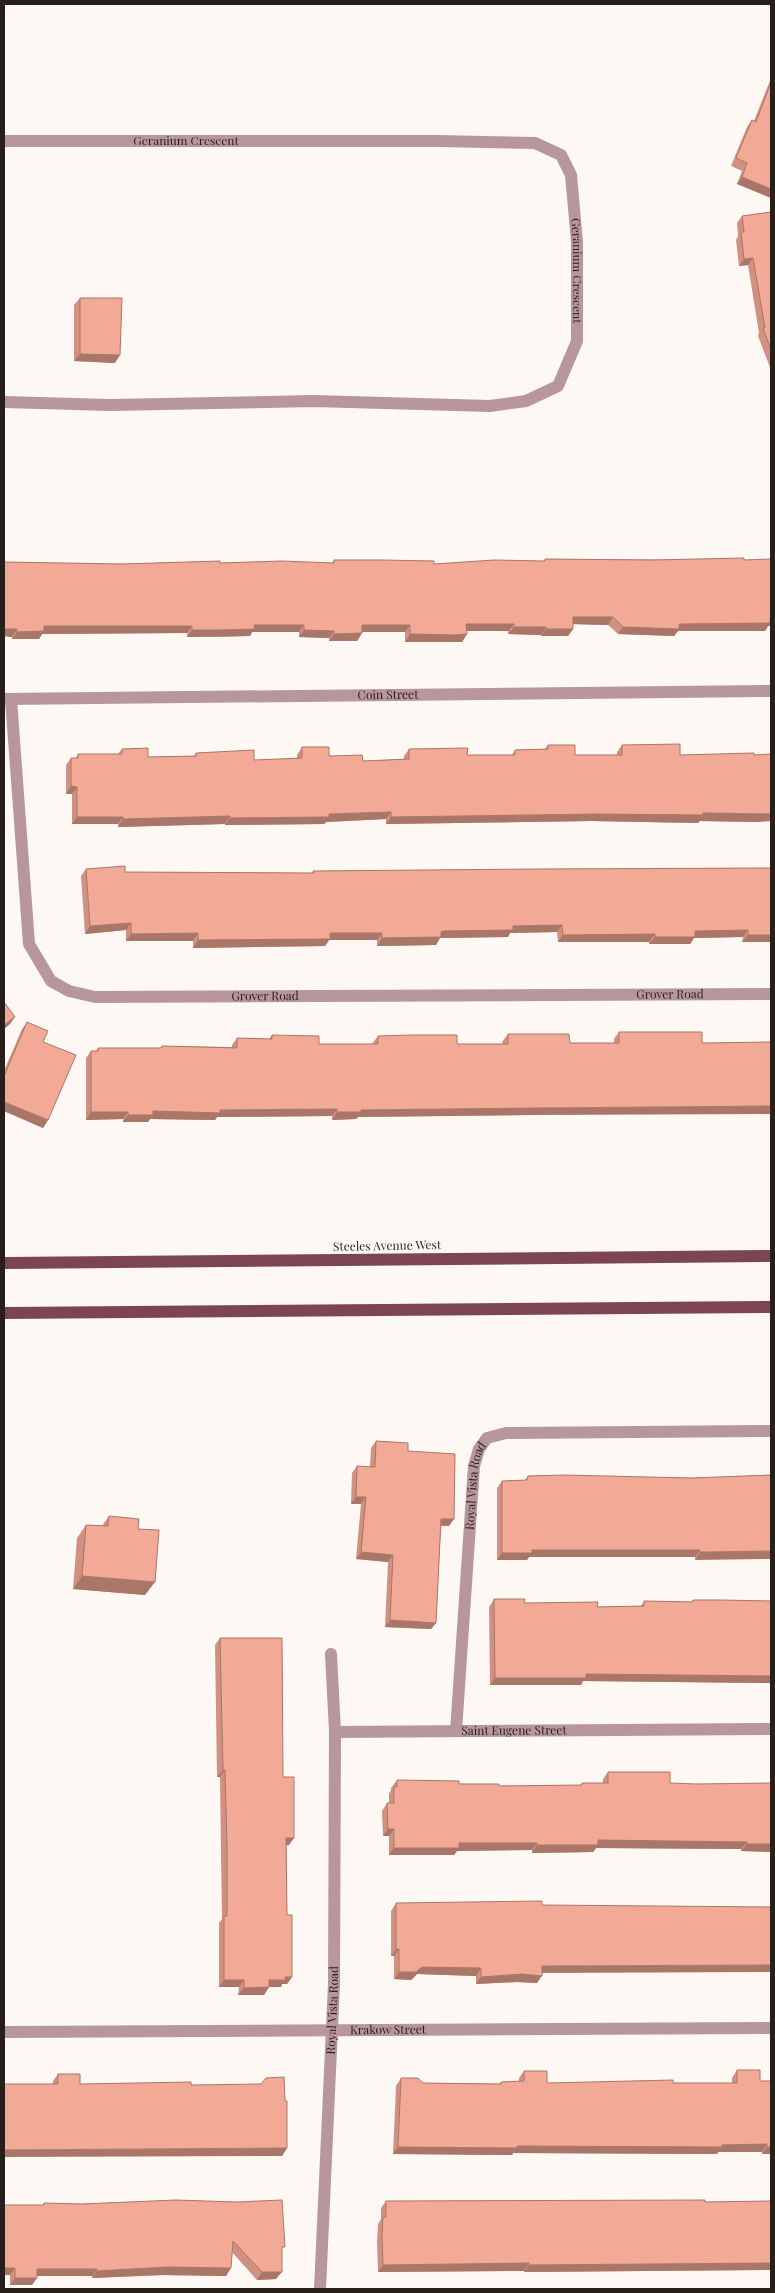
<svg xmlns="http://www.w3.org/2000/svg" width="775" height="2293" font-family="'Playfair Display',serif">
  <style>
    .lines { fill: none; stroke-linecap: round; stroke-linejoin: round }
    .minor { stroke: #b8969d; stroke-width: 12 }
    .major { stroke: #7d4553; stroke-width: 12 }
    .wall { fill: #d09180 }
    .shaded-wall { fill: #a97668 }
    .building { fill: #f2a995; stroke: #a97668 }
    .labels { text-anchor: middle; stroke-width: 5; stroke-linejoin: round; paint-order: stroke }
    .street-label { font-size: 12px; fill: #291f1a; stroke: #fef8f5 }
  </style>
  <rect width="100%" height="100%" fill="#fef8f5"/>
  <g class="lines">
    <g class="minor">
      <path id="s1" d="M4,141H438L535,143L561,155L571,175L577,242V341L558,386L526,401L490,406L314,401L110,405L4,402"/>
      <path id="s2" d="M4,699L771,691"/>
      <path id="s3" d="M11,699L29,944L51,981L69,991L95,997L771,994"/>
      <path id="s4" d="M456,1731L474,1466L479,1449L487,1438L506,1433L771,1431"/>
      <path id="s5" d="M335,1732L771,1729"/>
      <path id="s6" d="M4,2032L771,2028"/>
      <path id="s7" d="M320,2289L334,1984L335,1732L331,1654"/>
    </g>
    <g class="major">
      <polyline points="4,1263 771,1256"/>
      <polyline points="4,1313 771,1307"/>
    </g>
  </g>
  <g class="wall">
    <polygon points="771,78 771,198 737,184 742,171 731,166 747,127 752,120 754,121"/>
    <polygon points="771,212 771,370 758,336 759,333 748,265 739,266 736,240 738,236 737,223 742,216"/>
    <polygon points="80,298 115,363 74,361 74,305"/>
    <polygon points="545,559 744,560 768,626 765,631 678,631 674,636 618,634 608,625 573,624 573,629 568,636 541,636 541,635 508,634 508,631 467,631 467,634 462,642 405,642 405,632 362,632 362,633 357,641 329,641 329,638 299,637 299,632 252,632 250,636 215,637 187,637 187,633 42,634 39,639 12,639 12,637 4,636 4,562 122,564 332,563 334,560 434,564 544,561"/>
    <polygon points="548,745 575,755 617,755 617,752 622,745 680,755 759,822 700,821 698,823 591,821 386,824 386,819 326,822 324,824 225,825 225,824 118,827 118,824 72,824 72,794 66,794 66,765 71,758 76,758 78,754 118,754 122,749 148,757 194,756 196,753 254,760 297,759 297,755 302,747 329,756 363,761 404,759 404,756 409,749 467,755 512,755 515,750 545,749"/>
    <polygon points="771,868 771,942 742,942 743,937 694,938 690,944 649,944 649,942 558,942 557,932 510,933 508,937 440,938 436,945 377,946 377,940 329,940 325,946 193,948 193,941 126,941 126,930 85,934 81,876 86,869 125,872 312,873 313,871"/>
    <polygon points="27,1022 43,1042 48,1120 43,1128 4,1111 4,1071 22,1029"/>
    <polygon points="619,1032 702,1032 533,1115 358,1117 356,1119 332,1120 332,1116 217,1117 215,1120 150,1119 148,1122 123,1122 123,1119 86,1120 86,1058 91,1051 96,1051 98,1048 160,1048 162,1046 232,1047 232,1045 237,1038 269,1039 272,1035 319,1044 372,1044 378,1036 457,1044 503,1044 502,1042 508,1034 570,1043 614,1043 614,1039"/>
    <polygon points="376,1441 408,1451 449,1526 441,1526 436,1623 431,1629 385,1627 388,1562 356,1559 361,1504 351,1504 352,1473 357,1466 370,1467 371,1448"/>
    <polygon points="771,1475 695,1560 695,1557 529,1557 527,1560 497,1560 497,1488 502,1481 525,1480 528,1476 691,1478"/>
    <polygon points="109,1516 138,1529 145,1595 73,1589 77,1538 86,1525 102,1526"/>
    <polygon points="494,1599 524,1603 597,1607 641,1606 644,1601 691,1602 693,1600 771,1601 771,1683 583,1681 581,1685 490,1685 489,1607"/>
    <polygon points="220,1638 283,1777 289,1845 286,1845 287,1915 292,1977 287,1984 282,1984 281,1987 269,1987 264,1995 238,1995 239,1987 219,1987 219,1923 222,1919 221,1854 220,1777 217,1777 215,1645"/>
    <polygon points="608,1772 670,1783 771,1852 741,1851 741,1849 596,1848 593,1852 532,1853 532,1850 457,1851 454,1855 389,1855 389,1836 383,1836 382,1811 387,1803 389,1803 389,1794 391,1790 391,1788 397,1780 499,1786 581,1785 582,1783 603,1783 603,1779"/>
    <polygon points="396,1903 542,1973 537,1983 517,1982 476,1984 476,1976 417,1974 411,1980 394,1979 394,1956 391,1956 391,1911"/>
    <polygon points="737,2070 760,2081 771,2154 762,2154 762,2152 718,2152 717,2154 513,2153 512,2155 393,2154 396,2086 401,2078 423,2083 499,2084 501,2082 519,2081 519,2078 524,2071 547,2083 732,2083 732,2078"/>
    <polygon points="58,2074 80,2084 191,2085 285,2101 287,2148 282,2156 53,2084 53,2081"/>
    <polygon points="386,2201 705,2202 771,2201 771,2270 524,2272 524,2271 378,2272 377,2241 378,2224 381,2219 381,2208"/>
    <polygon points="44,2203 282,2251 276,2279 257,2280 232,2252 226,2276 162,2275 92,2278 92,2276 37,2276 32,2285 10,2285 10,2275 4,2275 4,2205 43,2205"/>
  </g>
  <g class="shaded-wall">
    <polygon points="742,177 771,189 771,198 737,184"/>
    <polygon points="753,258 748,265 739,266 744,259"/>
    <polygon points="80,354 120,355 115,363 74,361"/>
    <polygon points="573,617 613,617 608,625 568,624"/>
    <polygon points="771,619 771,626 768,626 765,631 678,631 674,636 618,634 623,627"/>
    <polygon points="466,624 514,624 508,631 461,631"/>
    <polygon points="254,625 304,625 299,632 252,632 250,636 187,637 192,630"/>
    <polygon points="362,625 410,625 405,632 357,632"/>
    <polygon points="44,626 192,626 187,633 42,634 39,639 12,639 17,632"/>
    <polygon points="514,627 546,627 541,635 508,634"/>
    <polygon points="4,629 17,629 12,637 4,636"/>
    <polygon points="546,629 573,629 568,636 541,636"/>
    <polygon points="304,630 334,631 329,638 299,637"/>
    <polygon points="362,633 357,641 329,641 334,634"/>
    <polygon points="410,634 467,634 462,642 405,642"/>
    <polygon points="71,786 77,787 72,794 66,794"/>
    <polygon points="391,812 386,819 326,822 324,824 225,825 230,818"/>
    <polygon points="703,813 771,814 771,821 759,822 700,821 698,823 591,821 386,824 391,817"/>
    <polygon points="230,816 225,824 118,827 123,819"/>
    <polygon points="77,817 123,817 118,824 72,824"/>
    <polygon points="131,923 126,930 85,934 90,926"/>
    <polygon points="562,925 557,932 510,933 508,937 440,938 436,945 377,946 382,938 441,932 443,931 513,926"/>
    <polygon points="748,930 743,937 694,938 690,944 649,944 655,937 695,931"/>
    <polygon points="198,933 193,941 126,941 131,934"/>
    <polygon points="330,933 382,933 377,940 329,940 325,946 193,948 198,940"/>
    <polygon points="655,934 649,942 558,942 563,935"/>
    <polygon points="748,935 771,935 771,942 742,942"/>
    <polygon points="15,1017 10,1024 4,1029 4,1025"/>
    <polygon points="4,1102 48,1120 43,1128 4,1111"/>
    <polygon points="771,1106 771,1114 533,1115 358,1117 356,1119 332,1120 337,1112 361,1110 538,1108"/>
    <polygon points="337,1109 332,1116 217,1117 215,1120 150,1119 148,1122 123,1122 128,1115 153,1111"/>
    <polygon points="91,1112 128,1112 123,1119 86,1120"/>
    <polygon points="356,1497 366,1497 361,1504 351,1504"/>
    <polygon points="441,1519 454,1519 449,1526 436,1525"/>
    <polygon points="532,1550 700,1550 695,1557 529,1557 527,1560 497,1560 502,1553"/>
    <polygon points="771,1551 771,1559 695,1560 700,1552"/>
    <polygon points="361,1552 393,1555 388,1562 356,1559"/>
    <polygon points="82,1576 155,1582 145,1595 73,1589"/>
    <polygon points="390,1620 436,1623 431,1629 385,1627"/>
    <polygon points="586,1674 771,1676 771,1683 583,1681 581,1685 490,1685 495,1678"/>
    <polygon points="223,1770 225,1770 220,1777 217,1777"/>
    <polygon points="388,1829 394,1829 389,1836 383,1836"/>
    <polygon points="286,1838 294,1838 289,1845 281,1846"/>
    <polygon points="598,1840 747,1842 741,1849 596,1848 593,1852 532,1853 537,1845"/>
    <polygon points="459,1843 537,1843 532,1850 457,1851 454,1855 389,1855 394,1848"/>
    <polygon points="747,1844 771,1844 771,1852 741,1851"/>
    <polygon points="396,1949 399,1949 394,1956 391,1956"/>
    <polygon points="771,1965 771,1972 537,1973 542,1966"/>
    <polygon points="422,1967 481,1968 476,1976 417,1974 411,1980 394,1979 399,1972"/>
    <polygon points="522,1974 542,1976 537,1983 517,1982 476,1984 481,1977"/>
    <polygon points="285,1977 292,1977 287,1984 282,1984 281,1987 264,1987 269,1980"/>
    <polygon points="224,1980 244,1980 239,1987 219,1987"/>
    <polygon points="269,1987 264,1995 238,1995 244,1988"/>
    <polygon points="767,2144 762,2152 718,2152 717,2154 513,2153 512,2155 393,2154 398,2147"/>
    <polygon points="767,2147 771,2147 771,2154 762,2154"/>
    <polygon points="287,2148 282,2156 4,2157 4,2150"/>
    <polygon points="529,2263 524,2271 378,2272 383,2265"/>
    <polygon points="771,2263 771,2270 524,2272 529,2265"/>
    <polygon points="167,2267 231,2268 226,2276 162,2275 92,2278 97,2271"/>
    <polygon points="4,2268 15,2268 10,2275 4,2275"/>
    <polygon points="37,2269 97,2269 92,2276 32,2276"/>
    <polygon points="262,2272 282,2272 276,2279 257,2280"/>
    <polygon points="15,2278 37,2278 32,2285 10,2285"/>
  </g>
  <g class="building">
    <polygon points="771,82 771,189 742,177 747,163 736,158 752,120 756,122"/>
    <polygon points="771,212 771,350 763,328 765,328 753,258 744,259 741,232 744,232 742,216"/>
    <polygon points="80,298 122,298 120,355 80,354"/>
    <polygon points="744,558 744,560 771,559 771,619 770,619 770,623 679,624 679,629 623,627 613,617 573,617 573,629 546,629 546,627 514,627 514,624 466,624 467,634 455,635 410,634 410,625 362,625 362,633 334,634 334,631 304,630 304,625 254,625 255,629 220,630 192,630 192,626 44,626 44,631 17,632 17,629 4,629 4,562 122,564 220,561 220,563 282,561 334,563 334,560 383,560 434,561 434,564 494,560 545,561 545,559 652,560"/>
    <polygon points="680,744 680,755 754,753 754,755 771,754 771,814 703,813 703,815 597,814 391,817 391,812 329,814 329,817 230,818 230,816 123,819 123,817 77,817 77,787 71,786 71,758 78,758 78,754 122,754 122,749 148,748 148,757 196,756 196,753 254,750 254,760 302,758 302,747 329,747 329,756 362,755 363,761 409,759 409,749 468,748 467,755 515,755 515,750 548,749 548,745 575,745 575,755 622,755 622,745"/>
    <polygon points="125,866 125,872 314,873 313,871 537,869 771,868 771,935 748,935 748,930 695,931 695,937 655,937 655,934 563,935 562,925 513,926 513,930 443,931 441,932 441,937 382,938 382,933 330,933 330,939 198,940 198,933 131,934 131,923 90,926 86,869"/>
    <polygon points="4,1002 15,1017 4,1025"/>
    <polygon points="27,1022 48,1031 43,1042 76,1055 48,1120 4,1102 4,1076"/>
    <polygon points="619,1032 702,1032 702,1043 771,1042 771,1106 538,1108 361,1110 361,1112 337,1112 337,1109 220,1110 220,1113 153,1111 153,1115 128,1115 128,1112 91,1112 91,1051 98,1051 98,1048 161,1048 162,1046 237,1048 237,1038 272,1039 272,1035 319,1036 319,1044 378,1044 378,1036 410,1035 457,1035 457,1044 508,1044 508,1034 569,1034 570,1043 619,1043"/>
    <polygon points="376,1441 408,1443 408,1451 455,1454 454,1519 441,1519 436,1623 390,1620 393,1555 361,1552 366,1497 356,1497 357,1466 375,1467"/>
    <polygon points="564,1475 691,1478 771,1475 771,1551 700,1552 700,1550 532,1550 532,1553 502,1553 502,1481 527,1480 528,1476"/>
    <polygon points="109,1516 139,1519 138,1529 159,1530 155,1582 82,1576 86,1525 108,1526"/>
    <polygon points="494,1599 525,1599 524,1603 598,1602 597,1607 644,1606 644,1601 693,1602 693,1600 721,1600 771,1601 771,1676 586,1674 586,1678 495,1678"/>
    <polygon points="220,1638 282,1638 283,1777 294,1777 294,1838 286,1838 287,1915 292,1915 292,1977 285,1977 286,1980 269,1980 269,1987 244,1988 244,1980 224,1980 224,1916 227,1916 227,1846 225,1770 223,1770"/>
    <polygon points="608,1772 670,1772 670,1783 696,1784 771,1783 771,1844 747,1844 747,1842 598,1840 598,1845 537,1845 537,1843 459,1843 459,1848 394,1848 394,1829 388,1829 387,1803 394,1803 394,1787 397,1787 397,1780 459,1781 459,1784 499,1784 499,1786 582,1785 582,1783 608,1783"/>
    <polygon points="542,1901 542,1905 771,1907 771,1965 542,1966 542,1976 522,1974 481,1977 481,1968 422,1967 416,1972 399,1972 399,1949 396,1949 396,1903"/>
    <polygon points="737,2070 760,2070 760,2081 771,2081 771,2147 767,2147 767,2144 722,2145 722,2147 517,2146 517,2148 398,2147 401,2078 418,2078 423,2083 501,2084 501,2082 524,2081 524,2071 547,2071 547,2083 673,2080 673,2083 737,2083"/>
    <polygon points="58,2074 80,2074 80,2084 191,2082 191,2085 261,2084 266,2078 284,2077 285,2101 287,2101 287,2148 4,2150 4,2084 58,2084"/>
    <polygon points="176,2200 236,2202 282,2200 285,2247 282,2247 282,2272 262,2272 233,2241 231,2268 167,2267 97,2271 97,2269 37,2269 37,2278 15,2278 15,2268 4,2268 4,2205 44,2205 44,2203 81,2204"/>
    <polygon points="705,2200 705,2202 771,2201 771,2263 529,2265 529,2263 383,2265 382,2234 383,2217 386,2217 386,2201"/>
  </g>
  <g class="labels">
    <g class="street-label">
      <text dy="4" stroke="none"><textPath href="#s1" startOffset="182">Geranium Crescent</textPath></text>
      <text dy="4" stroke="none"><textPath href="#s1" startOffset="678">Geranium Crescent</textPath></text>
      <text dy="4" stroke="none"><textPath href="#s2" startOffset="384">Coin Street</textPath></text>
      <text dy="4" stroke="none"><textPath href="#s3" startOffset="911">Grover Road</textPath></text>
      <text dy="4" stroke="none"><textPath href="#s3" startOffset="506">Grover Road</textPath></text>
      <text transform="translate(387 1246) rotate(-1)" y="4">Steeles Avenue West</text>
      <text dy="4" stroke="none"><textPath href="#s4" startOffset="246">Royal Vista Road</textPath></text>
      <text dy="4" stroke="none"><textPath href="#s5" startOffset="179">Saint Eugene Street</textPath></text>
      <text dy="4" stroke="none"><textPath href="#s7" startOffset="279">Royal Vista Road</textPath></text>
      <text dy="4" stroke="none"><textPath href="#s6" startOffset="384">Krakow Street</textPath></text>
    </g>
  </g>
  <rect width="775" height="2293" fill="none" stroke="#291f1a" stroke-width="10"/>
</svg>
